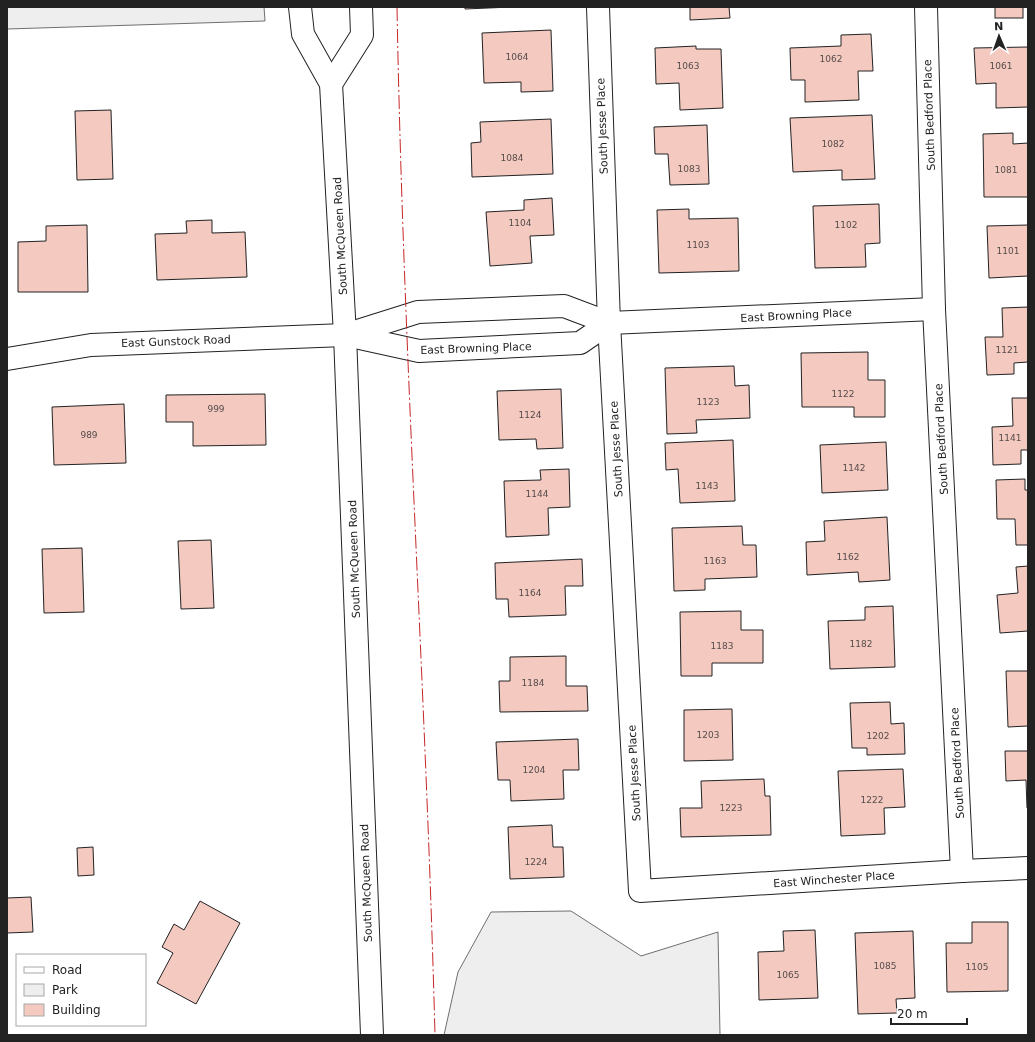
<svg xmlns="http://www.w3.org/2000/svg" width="1035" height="1042" font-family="'DejaVu Sans',sans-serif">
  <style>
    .green { fill: #eee; stroke: #6f6f6f }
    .building { fill: #f3c9c0; stroke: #222 }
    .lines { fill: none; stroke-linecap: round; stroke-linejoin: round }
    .minor-casing { stroke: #222; stroke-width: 24 }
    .major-casing { stroke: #222; stroke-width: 24 }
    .minor { stroke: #fff; stroke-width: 22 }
    .major { stroke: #fff; stroke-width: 22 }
    .power { stroke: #c62828; stroke-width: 1; stroke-dasharray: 14 3 2 3; stroke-linecap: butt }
    .labels { text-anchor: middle; stroke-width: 3; stroke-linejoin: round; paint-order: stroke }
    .number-label { font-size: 9px; fill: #564c4a }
    .street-label { font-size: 11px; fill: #222; stroke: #fff }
  </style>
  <rect width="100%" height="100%" fill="#fff"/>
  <g class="green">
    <polygon points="7,7 264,7 265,21 7,29"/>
    <polygon points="571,911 641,956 718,932 720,1035 444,1035 458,972 491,912"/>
  </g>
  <g class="building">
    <polygon points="465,7 511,7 465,9"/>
    <polygon points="690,7 729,7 730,18 690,20"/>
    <rect x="995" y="7" width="28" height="11"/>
    <polygon points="551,30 553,91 521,92 521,82 484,83 482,33"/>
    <polygon points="871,34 873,71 858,71 859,100 805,102 805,80 791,80 790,48 841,46 841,35"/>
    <polygon points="696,46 696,49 721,49 723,108 680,110 679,83 656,84 655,48"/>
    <polygon points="1028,47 1028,107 996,108 996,83 976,84 974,48"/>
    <polygon points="111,110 113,179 77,180 75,111"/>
    <polygon points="872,115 875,179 842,180 842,170 793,172 790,118"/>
    <polygon points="551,119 553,174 472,177 471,143 481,142 480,122"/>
    <polygon points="707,125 709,184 670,185 668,154 655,154 654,127"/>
    <polygon points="1013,133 1013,144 1028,143 1028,197 984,197 983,134"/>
    <polygon points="552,198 554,235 530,236 532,263 490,266 486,212 524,210 524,200"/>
    <polygon points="879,204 880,243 865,244 866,267 815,268 813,206"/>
    <polygon points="689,209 689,219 738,218 739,271 659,273 657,210"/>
    <polygon points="212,220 212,233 245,232 247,277 157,280 155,234 187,233 186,221"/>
    <polygon points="87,225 88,292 18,292 18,242 46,241 46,226"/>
    <polygon points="1028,225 1028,276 989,278 987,226"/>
    <polygon points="1028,307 1028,362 1014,363 1014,374 987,375 985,337 1003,337 1002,308"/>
    <polygon points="868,352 868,380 885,380 885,417 854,417 854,407 802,407 801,353"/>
    <polygon points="734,366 735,386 749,385 750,418 696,420 697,433 667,434 665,368"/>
    <polygon points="561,389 563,448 537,449 536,439 499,440 497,391"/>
    <polygon points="265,394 266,445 193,446 193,422 166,422 166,395"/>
    <polygon points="1012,398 1028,398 1028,450 1021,450 1021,464 993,465 992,427 1013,426"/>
    <polygon points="124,404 126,463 54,465 52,407"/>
    <polygon points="733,440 735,501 680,503 678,469 666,470 665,443"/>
    <polygon points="886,442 888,490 822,493 820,445"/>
    <polygon points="569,469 570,507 548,508 549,535 506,537 504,481 541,480 540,470"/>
    <polygon points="1025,479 1025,490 1028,490 1028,545 1016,545 1015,519 997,519 996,480"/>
    <polygon points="887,517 890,580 859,582 858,572 807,575 806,542 825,541 824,521"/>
    <polygon points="742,526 743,545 756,545 757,577 705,579 705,590 674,591 672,528"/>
    <polygon points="211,540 214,608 181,609 178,541"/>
    <polygon points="82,548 84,612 44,613 42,549"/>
    <polygon points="582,559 583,586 565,586 566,615 509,617 508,599 496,599 495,563"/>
    <polygon points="1028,566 1028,631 1000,633 997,595 1018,593 1016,567"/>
    <polygon points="893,606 895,667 830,669 828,621 865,620 865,607"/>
    <polygon points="741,611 741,630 763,630 763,663 712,663 712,676 681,676 680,612"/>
    <polygon points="566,656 566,686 587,686 588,711 500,712 499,681 510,681 510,657"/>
    <polygon points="1006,671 1028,671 1028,726 1008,727"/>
    <polygon points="890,702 891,724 904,723 905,754 867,755 867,748 852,748 850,703"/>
    <polygon points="732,709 733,760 684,761 684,710"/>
    <polygon points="578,739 579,770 563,770 564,799 511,801 510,780 498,780 496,742"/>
    <polygon points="1005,751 1028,751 1028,808 1027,808 1026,780 1006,781"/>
    <polygon points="903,769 905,807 884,808 885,834 841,836 838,771"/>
    <polygon points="764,779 765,796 770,796 771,835 681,837 680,808 702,808 701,781"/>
    <polygon points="552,825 553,847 563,847 564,877 510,879 508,827"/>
    <polygon points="93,847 94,875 78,876 77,848"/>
    <polygon points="31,897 33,932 7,933 7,898"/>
    <polygon points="200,901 240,923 196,1004 157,983 173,953 162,947 174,924 184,930"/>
    <polygon points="972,922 1008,922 1008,991 947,992 946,943 972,943"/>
    <polygon points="815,930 818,998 759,1000 758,952 784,951 783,931"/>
    <polygon points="913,931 915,998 896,999 897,1013 858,1014 855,933"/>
  </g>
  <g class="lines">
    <defs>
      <g id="minor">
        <polyline points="598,7 609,323 640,891 962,871 1028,868"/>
        <polyline points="926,7 934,309 962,871"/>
        <polyline points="346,335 419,351 580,343 609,323"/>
        <polyline points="7,359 91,345 345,335 418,312 564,306 609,323 934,309"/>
      </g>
      <g id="major">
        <polyline points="300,7 303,34 331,84 345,335 372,1035"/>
        <polyline points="331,84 362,35 361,7"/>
      </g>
    </defs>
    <use href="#minor" class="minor-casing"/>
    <use href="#major" class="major-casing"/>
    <use href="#minor" class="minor"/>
    <use href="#major" class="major"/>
    <path class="power" d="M397,7C403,350 426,692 435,1035"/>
  </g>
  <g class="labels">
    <g class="number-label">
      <text x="517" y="60">1064</text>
      <text x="831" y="62">1062</text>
      <text x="688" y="69">1063</text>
      <text x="1001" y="69">1061</text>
      <text x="833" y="147">1082</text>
      <text x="512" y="161">1084</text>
      <text x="689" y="172">1083</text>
      <text x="1006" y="173">1081</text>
      <text x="520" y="226">1104</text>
      <text x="846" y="228">1102</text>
      <text x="698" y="248">1103</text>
      <text x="1008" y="254">1101</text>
      <text x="1007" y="353">1121</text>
      <text x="843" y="397">1122</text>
      <text x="708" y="405">1123</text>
      <text x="216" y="412">999</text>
      <text x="530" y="418">1124</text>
      <text x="89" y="438">989</text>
      <text x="1010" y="441">1141</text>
      <text x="854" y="471">1142</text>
      <text x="707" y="489">1143</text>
      <text x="537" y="497">1144</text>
      <text x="848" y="560">1162</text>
      <text x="715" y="564">1163</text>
      <text x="530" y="596">1164</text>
      <text x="861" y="647">1182</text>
      <text x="722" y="649">1183</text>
      <text x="533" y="686">1184</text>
      <text x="708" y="738">1203</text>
      <text x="878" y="739">1202</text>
      <text x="534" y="773">1204</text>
      <text x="872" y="803">1222</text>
      <text x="731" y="811">1223</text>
      <text x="536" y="865">1224</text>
      <text x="885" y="969">1085</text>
      <text x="977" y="970">1105</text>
      <text x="788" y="978">1065</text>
    </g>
    <g class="street-label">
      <text transform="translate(929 115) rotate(-92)" y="4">South Bedford Place</text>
      <text transform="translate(602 126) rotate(-92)" y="4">South Jesse Place</text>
      <text transform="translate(340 236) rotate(-93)" y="4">South McQueen Road</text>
      <text transform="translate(796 315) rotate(-3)" y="4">East Browning Place</text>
      <text transform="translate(176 341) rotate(-2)" y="4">East Gunstock Road</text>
      <text transform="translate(476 348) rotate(-2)" y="4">East Browning Place</text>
      <text transform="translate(941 439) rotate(-93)" y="4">South Bedford Place</text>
      <text transform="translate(616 449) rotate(-93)" y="4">South Jesse Place</text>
      <text transform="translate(354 559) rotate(-92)" y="4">South McQueen Road</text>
      <text transform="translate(957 763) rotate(-93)" y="4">South Bedford Place</text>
      <text transform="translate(634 773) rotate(-93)" y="4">South Jesse Place</text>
      <text transform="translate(834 879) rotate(-4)" y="4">East Winchester Place</text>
      <text transform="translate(366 883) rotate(-92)" y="4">South McQueen Road</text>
    </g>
  </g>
  <rect width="1035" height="1042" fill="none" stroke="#222222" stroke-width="16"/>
  <rect x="16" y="954" width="130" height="72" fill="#ffffff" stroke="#a7a7a7"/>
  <rect x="24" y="967" width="20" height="6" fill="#ffffff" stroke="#a7a7a7"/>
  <text x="52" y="974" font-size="12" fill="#222222">Road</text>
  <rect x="24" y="984" width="20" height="12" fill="#eeeeee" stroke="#a7a7a7"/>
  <text x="52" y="994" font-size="12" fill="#222222">Park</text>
  <rect x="24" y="1004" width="20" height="12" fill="#f3c9c0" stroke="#a7a7a7"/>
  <text x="52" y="1014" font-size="12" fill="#222222">Building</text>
  <g transform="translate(999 36) rotate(358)" stroke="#ffffff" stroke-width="3" paint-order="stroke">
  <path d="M0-3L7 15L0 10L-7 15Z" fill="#222222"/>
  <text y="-6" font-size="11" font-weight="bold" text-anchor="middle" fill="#222222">N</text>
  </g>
  <path d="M891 1018v6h76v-6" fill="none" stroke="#222222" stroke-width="2"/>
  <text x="897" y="1018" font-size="12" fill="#222222" stroke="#ffffff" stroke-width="3" paint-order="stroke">20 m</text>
</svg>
